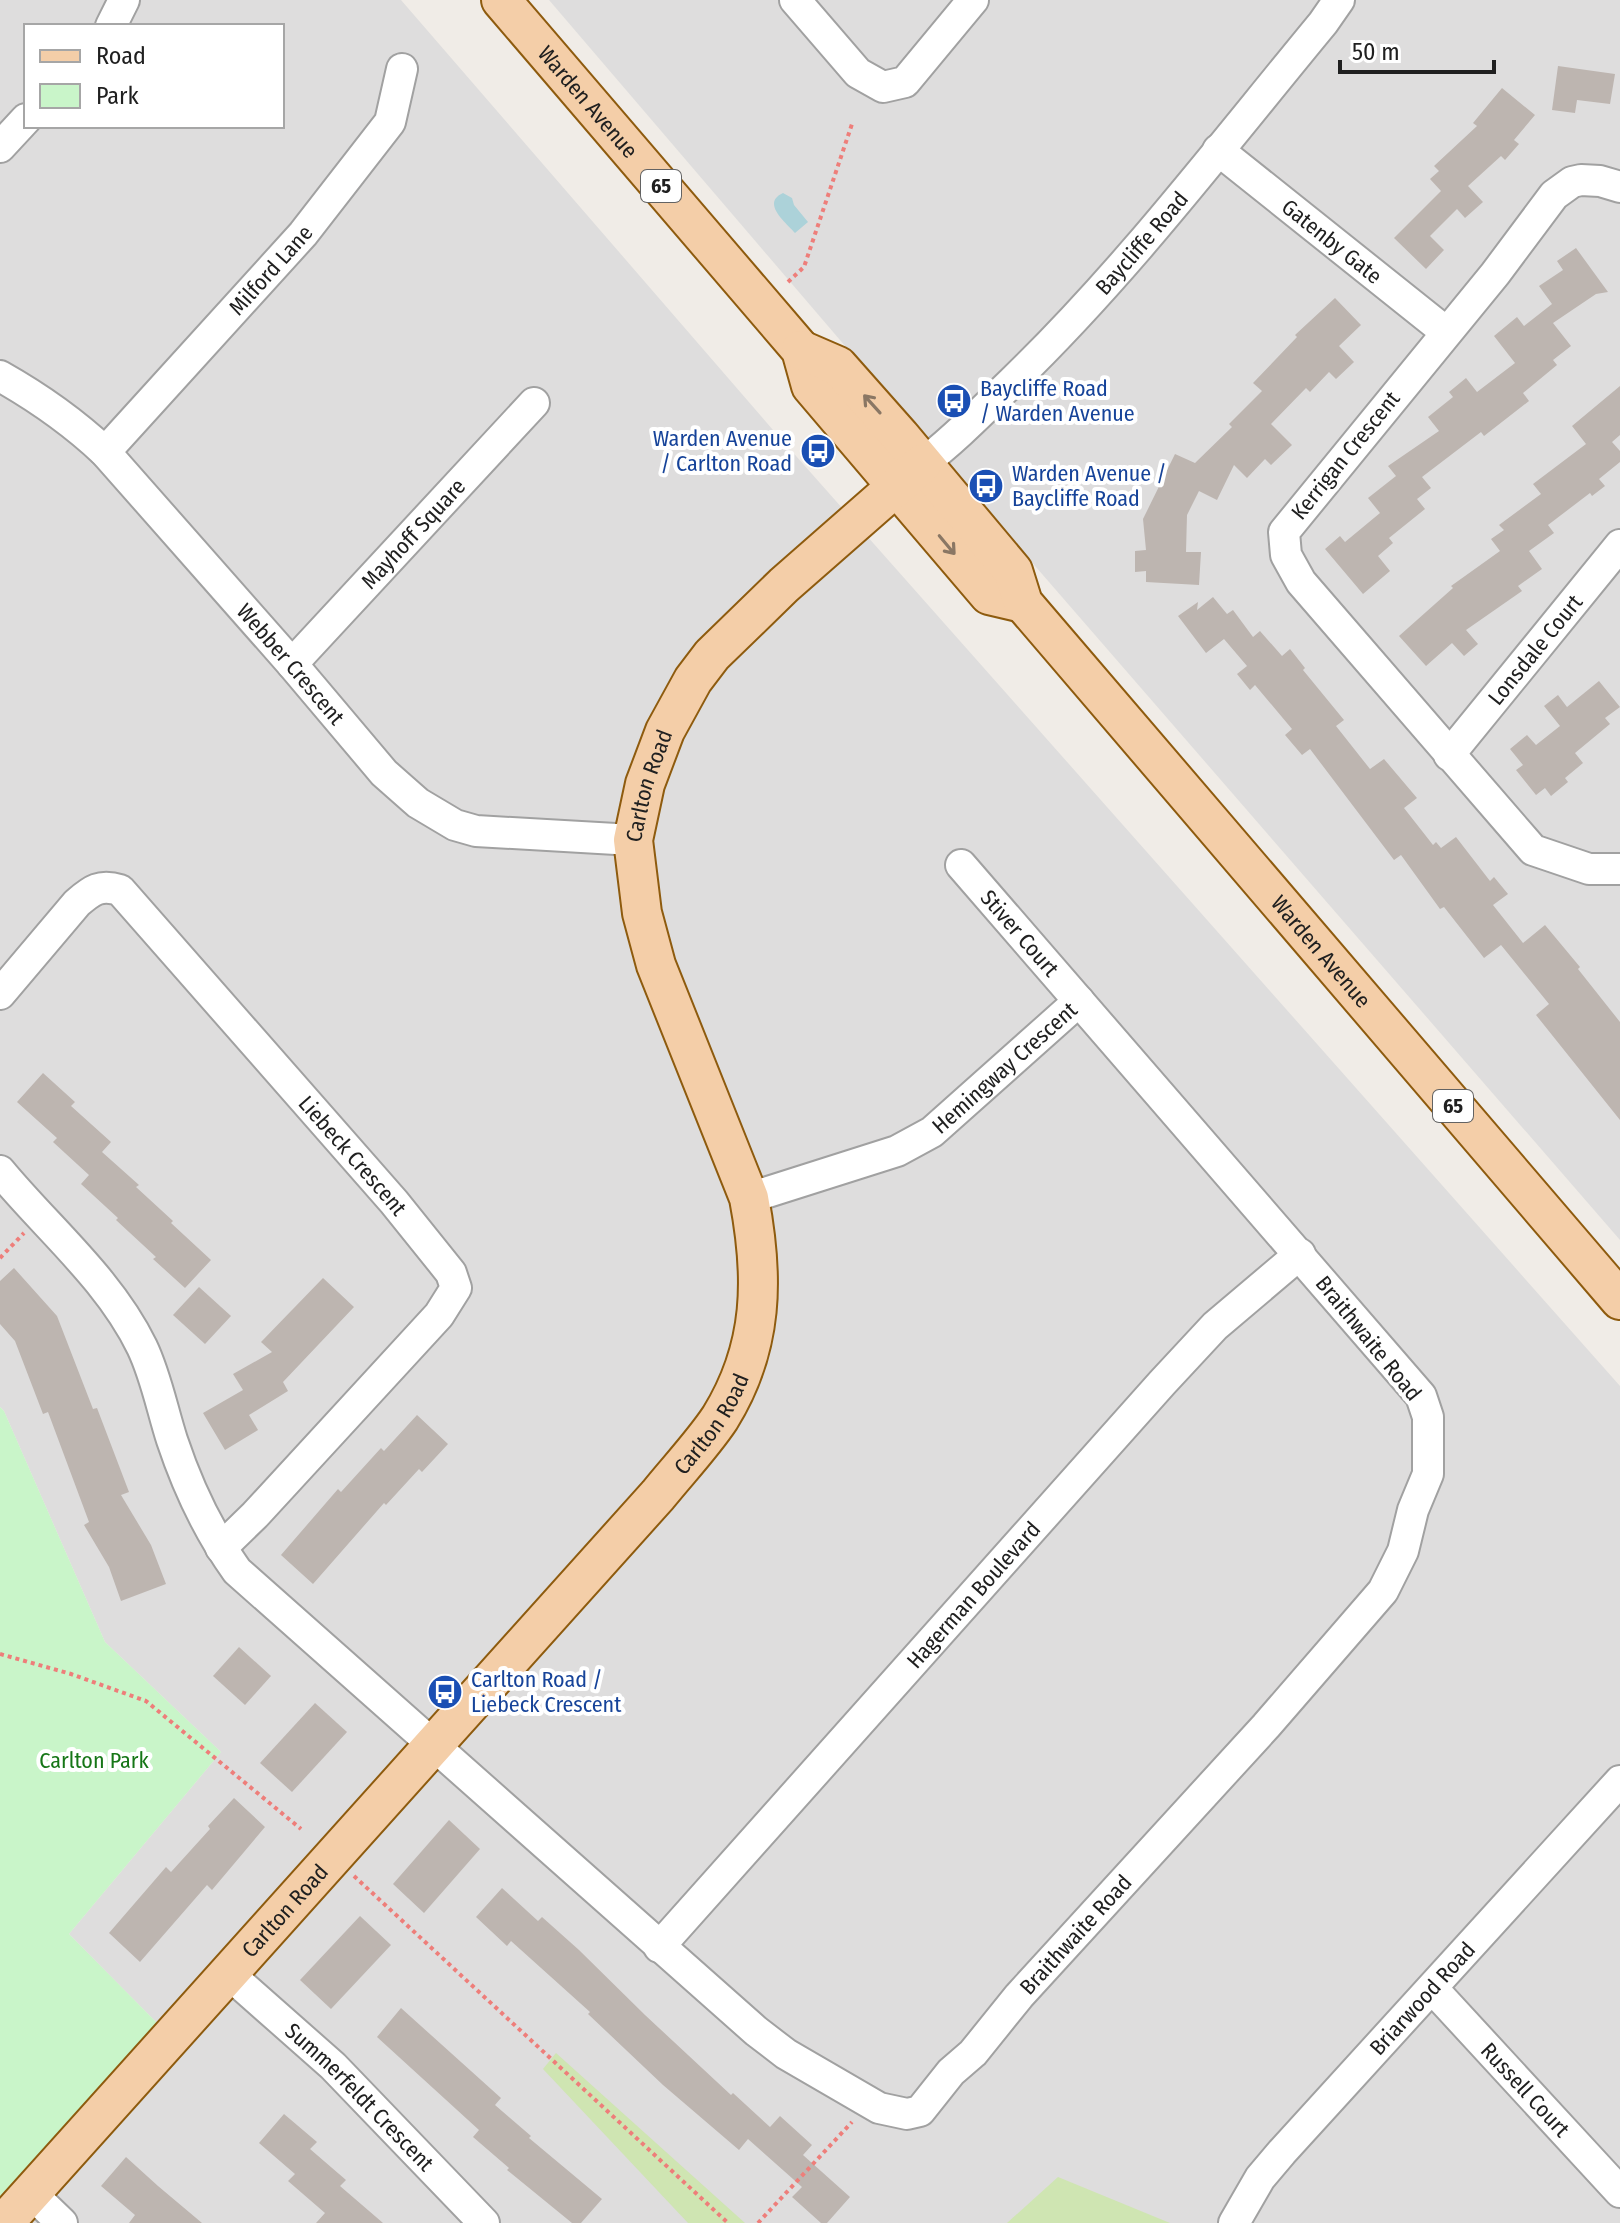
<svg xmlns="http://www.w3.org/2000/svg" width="1620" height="2223" font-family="'Fira Sans Condensed',sans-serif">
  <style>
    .residential { fill: #dedddd; fill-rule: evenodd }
    .grass { fill: #cfe5b2 }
    .park { fill: #c9f5c9 }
    .water { fill: #acd2d9 }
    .building { fill: #bdb5b0 }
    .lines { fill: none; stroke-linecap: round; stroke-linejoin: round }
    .minor-casing { stroke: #a1a1a1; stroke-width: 34 }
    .major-casing { stroke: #8e5b0e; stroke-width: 42 }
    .path { stroke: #ee7e7a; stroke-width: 4; stroke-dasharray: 4 4; stroke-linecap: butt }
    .minor { stroke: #fff; stroke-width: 30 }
    .major { stroke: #f4cea8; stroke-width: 38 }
    .oneway { stroke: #8a7764 }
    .labels { text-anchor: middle; stroke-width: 8; stroke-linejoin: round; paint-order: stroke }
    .shield { fill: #fff; stroke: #636363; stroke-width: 2 }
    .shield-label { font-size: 20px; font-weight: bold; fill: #202020 }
    .street-label { font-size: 22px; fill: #202020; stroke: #fff }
    .transit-label { font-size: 22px; fill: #164399; stroke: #fff; text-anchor: start }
    .park-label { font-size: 22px; fill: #167617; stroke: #fff }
  </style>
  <rect width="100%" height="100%" fill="#f0ece7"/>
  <g class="residential">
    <path d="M0,0H401L773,430L1620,1386V2223H0V2196L161,2027L69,1934L221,1752L105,1642L4,1411L0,1407ZM26,26H282V126H26Z"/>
    <polygon points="549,0 1620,0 1620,1240 905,416"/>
  </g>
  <g class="grass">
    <polygon points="556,2053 745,2223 688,2223 543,2069"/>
    <polygon points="1058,2177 1170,2223 1007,2223"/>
  </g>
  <polygon class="park" points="0,1407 4,1411 105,1642 221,1752 69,1934 161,2027 0,2196"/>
  <path class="water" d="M783,193L792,198L794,205L808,222L795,233C785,222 761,203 783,193Z"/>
  <g class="building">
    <polygon points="1558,66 1615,74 1610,104 1577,100 1575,113 1552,110"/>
    <polygon points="1502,88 1535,115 1514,140 1519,144 1505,160 1501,156 1468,186 1483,202 1465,218 1457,209 1430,236 1444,250 1426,269 1394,238 1441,191 1430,179 1439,171 1434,166 1477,126 1473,123"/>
    <polygon points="1576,248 1608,292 1596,294 1553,323 1571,346 1553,360 1557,365 1523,393 1529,401 1484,436 1481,432 1422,477 1431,488 1417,499 1425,509 1389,538 1393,543 1378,556 1390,571 1363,594 1325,549 1340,536 1345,542 1380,513 1368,498 1396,476 1388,466 1439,431 1428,417 1453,397 1449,392 1466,378 1477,392 1515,363 1494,336 1517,317 1524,326 1552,304 1539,286 1563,270 1557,261"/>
    <polygon points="1335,298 1361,325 1339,346 1354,362 1336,379 1329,372 1310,392 1306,388 1271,424 1292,445 1271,465 1265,459 1247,478 1234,465 1217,500 1199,491 1187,515 1186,552 1201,552 1199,585 1146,582 1146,571 1135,572 1135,551 1146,550 1143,519 1175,454 1195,463 1232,427 1229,424 1262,391 1253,383 1297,337 1295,335"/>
    <polygon points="1620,386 1620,435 1612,442 1620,451 1620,462 1599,479 1605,486 1592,496 1590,493 1548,525 1554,533 1529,551 1542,569 1518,586 1522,591 1466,630 1478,644 1464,656 1452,643 1426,666 1399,636 1453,588 1451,586 1500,551 1491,539 1504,530 1499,525 1541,494 1533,484 1586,444 1572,426"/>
    <polygon points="1213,597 1227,614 1233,610 1253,637 1260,631 1282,656 1290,649 1305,668 1303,670 1344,720 1336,726 1370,769 1384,759 1417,798 1404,808 1433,845 1436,842 1441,848 1456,837 1490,881 1494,877 1508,894 1493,905 1523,943 1545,925 1580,967 1578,969 1620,1022 1620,1120 1536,1015 1549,1004 1501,945 1484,958 1444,907 1440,909 1401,855 1394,860 1310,749 1302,755 1285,735 1292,729 1255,685 1250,690 1237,674 1247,666 1224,639 1206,653 1178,616 1198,602 1197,610"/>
    <polygon points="1599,681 1620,707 1605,718 1610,724 1575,753 1583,763 1565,778 1568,782 1551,796 1545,788 1536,795 1516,770 1523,765 1510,749 1527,735 1536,745 1560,726 1544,706 1558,695 1567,707"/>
    <polygon points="43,1073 75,1102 71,1106 111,1142 102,1152 139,1185 136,1187 173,1221 171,1223 211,1260 185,1288 153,1259 156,1257 116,1220 118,1218 81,1184 89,1175 53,1142 57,1138 17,1102"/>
    <polygon points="14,1268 57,1316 93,1409 97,1408 129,1492 121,1495 151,1545 166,1584 121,1601 109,1567 84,1525 89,1522 48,1412 43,1414 15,1341 0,1324 0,1281"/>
    <polygon points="323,1278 354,1307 283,1382 288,1391 249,1415 258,1430 225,1450 203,1413 243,1390 233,1374 272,1352 261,1342"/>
    <polygon points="199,1287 231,1316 205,1344 173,1315"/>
    <polygon points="417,1415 448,1444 422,1472 419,1469 386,1505 384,1503 313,1584 281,1555 338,1489 341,1492 381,1448 384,1451"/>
    <polygon points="239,1647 271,1676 245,1705 213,1676"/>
    <polygon points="315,1703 347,1732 292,1792 260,1763"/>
    <polygon points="234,1798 265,1827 212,1890 207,1885 140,1962 109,1933 166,1867 171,1872 210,1829 208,1826"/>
    <polygon points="449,1820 480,1849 424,1913 393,1884"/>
    <polygon points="502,1888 538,1921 542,1917 579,1950 645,2015 731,2095 733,2093 770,2127 780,2116 812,2145 803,2155 850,2197 827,2223 821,2223 792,2197 802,2187 748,2139 739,2150 663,2085 588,2014 590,2012 511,1941 507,1946 476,1917"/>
    <polygon points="360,1916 391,1945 331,2009 300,1980"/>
    <polygon points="401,2008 501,2098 495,2105 531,2136 529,2138 602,2199 581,2223 572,2223 507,2170 509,2168 473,2137 479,2130 377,2037"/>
    <polygon points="284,2114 317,2142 310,2149 346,2180 340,2186 383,2223 316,2223 325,2213 288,2181 295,2174 259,2143"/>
    <polygon points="126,2157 158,2186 202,2223 129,2223 135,2215 101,2186"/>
  </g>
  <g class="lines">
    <defs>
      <g id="minor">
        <polyline points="795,0 858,73 883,87 905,82 973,0"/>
        <polyline points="111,26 124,0"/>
        <polyline points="0,147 26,119"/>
        <path id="s1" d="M1218,150L1446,332"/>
        <polyline points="1620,187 1600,181 1581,180 1572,182 1554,195 1495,274 1284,532 1286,555 1301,582 1533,850 1589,869 1620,869"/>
        <path id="s2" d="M0,376C39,398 73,422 105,452L292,664L384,773L418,803L455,825L476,831L633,840"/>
        <path id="s3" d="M105,452L303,234L390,122L402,69"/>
        <path id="s4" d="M922,464C955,439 983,410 1012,382C1126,272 1222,145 1323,23L1339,0"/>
        <path id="s5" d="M292,664L534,403"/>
        <path id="s6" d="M1449,755L1620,545"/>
        <path id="s7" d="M0,994L77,903C92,890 100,884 120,890L394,1202L451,1273L456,1288L439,1315L255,1515L221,1548"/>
        <path id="s8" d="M0,1171C47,1228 109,1279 142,1347C156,1376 162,1409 172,1440C187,1485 209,1532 237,1571L756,2031L786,2054L879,2108L907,2114L920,2111L951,2072L973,2053L1019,1996L1266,1726L1383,1591L1403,1551L1413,1510L1428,1474V1417L1421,1396L961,865"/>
        <path id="s9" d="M749,1198L897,1151L932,1132L1079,1001"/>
        <path id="s10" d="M659,1947L1162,1383L1215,1326L1300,1254"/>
        <path id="s11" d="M230,1975L333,2066L484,2223"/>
        <path id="s12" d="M1432,1988L1620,2192"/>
        <polyline points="31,2193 62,2223"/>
        <path id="s13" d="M1234,2223L1260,2178L1282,2152L1620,1781"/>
      </g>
      <g id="major">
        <path id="s14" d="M501,0L801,350L811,386L989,595L1023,603"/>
        <path id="s15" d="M801,350L838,366L900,436L1013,571L1023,603L1620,1300"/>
        <path id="s16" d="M4,2223L658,1495C678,1470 702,1445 720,1418C764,1347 764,1277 749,1198L656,965L642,913L633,840L645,784L665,731L693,680L712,655L784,585L922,464"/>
      </g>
    </defs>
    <use href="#minor" class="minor-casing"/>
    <use href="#major" class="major-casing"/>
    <g class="path">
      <polyline points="788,282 804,267 852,124"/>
      <polyline points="0,1258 24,1233"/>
      <polyline points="0,1654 71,1674 146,1701 301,1829"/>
      <polyline points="354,1876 728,2223"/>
      <polyline points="758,2223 852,2122"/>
    </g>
    <use href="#minor" class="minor"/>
    <use href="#major" class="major"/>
  </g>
  <defs><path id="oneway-shaft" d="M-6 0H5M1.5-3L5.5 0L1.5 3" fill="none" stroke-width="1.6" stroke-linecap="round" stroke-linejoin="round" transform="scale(2)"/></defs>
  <g class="oneway">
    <use href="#oneway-shaft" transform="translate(872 404) rotate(-132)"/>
    <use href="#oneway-shaft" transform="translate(947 545) rotate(50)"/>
  </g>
  <defs>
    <symbol id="bus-disc" viewBox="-11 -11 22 22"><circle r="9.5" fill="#1a4fb4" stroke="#fff"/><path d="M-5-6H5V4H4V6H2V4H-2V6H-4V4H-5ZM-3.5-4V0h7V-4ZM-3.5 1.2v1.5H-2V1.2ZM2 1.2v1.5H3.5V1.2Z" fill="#fff"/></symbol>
  </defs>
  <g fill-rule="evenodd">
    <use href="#bus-disc" x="934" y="381" width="40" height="40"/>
    <use href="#bus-disc" x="798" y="431" width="40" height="40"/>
    <use href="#bus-disc" x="966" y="466" width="40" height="40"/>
    <use href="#bus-disc" x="425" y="1672" width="40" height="40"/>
  </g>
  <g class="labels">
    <g class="shield">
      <rect x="641" y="170" width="40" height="32" rx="6"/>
      <rect x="1433" y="1090" width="40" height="32" rx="6"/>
    </g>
    <g class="shield-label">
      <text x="661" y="193">65</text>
      <text x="1453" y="1113">65</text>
    </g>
    <g class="street-label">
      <text dy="8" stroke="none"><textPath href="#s14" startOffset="134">Warden Avenue</textPath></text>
      <text dy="8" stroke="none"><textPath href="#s1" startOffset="146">Gatenby Gate</textPath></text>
      <text dy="8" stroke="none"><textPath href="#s4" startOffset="312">Baycliffe Road</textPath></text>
      <text dy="8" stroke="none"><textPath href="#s3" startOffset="246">Milford Lane</textPath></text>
      <text transform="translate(1345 455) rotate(-51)" y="8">Kerrigan Crescent</text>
      <text dy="8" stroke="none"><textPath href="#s5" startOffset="178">Mayhoff Square</textPath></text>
      <text dy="8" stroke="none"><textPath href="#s6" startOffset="136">Lonsdale Court</textPath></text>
      <text dy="8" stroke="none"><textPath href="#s2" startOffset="412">Webber Crescent</textPath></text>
      <text dy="8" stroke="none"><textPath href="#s16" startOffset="1740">Carlton Road</textPath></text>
      <text transform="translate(1020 933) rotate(49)" y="8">Stiver Court</text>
      <text dy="8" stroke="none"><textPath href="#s15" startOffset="802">Warden Avenue</textPath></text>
      <text dy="8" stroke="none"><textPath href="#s9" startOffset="292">Hemingway Crescent</textPath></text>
      <text dy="8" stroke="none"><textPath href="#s7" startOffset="520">Liebeck Crescent</textPath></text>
      <text transform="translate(1369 1338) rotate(51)" y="8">Braithwaite Road</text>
      <text dy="8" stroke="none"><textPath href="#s16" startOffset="1068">Carlton Road</textPath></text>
      <text dy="8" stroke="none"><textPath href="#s10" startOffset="472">Hagerman Boulevard</textPath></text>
      <text dy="8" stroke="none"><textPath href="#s16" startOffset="420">Carlton Road</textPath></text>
      <text dy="8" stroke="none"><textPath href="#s8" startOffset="1588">Braithwaite Road</textPath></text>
      <text dy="8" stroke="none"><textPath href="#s13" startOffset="294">Briarwood Road</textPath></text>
      <text dy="8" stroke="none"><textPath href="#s12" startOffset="138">Russell Court</textPath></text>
      <text dy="8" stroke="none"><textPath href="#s11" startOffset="178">Summerfeldt Crescent</textPath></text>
    </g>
    <g class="transit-label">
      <text x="980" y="396">Baycliffe Road<tspan x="980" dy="25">/ Warden Avenue</tspan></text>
      <text x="792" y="446" text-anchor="end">Warden Avenue<tspan x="792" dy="25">/ Carlton Road</tspan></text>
      <text x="1012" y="481">Warden Avenue /<tspan x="1012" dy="25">Baycliffe Road</tspan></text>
      <text x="471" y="1687">Carlton Road /<tspan x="471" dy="25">Liebeck Crescent</tspan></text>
    </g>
    <g class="park-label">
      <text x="94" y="1768">Carlton Park</text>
    </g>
  </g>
  <rect x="24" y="24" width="260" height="104" fill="#ffffff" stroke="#a6a6a6" stroke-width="2"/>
  <rect x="40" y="50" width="40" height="12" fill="#f4cea8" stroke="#a6a6a6" stroke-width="2"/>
  <text x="96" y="64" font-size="24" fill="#202020">Road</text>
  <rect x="40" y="84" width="40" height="24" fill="#c9f5c9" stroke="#a6a6a6" stroke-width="2"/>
  <text x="96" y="104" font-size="24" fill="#202020">Park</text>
  <path d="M1340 60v12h154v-12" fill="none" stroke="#202020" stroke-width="4"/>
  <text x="1352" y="60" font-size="24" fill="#202020" stroke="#ffffff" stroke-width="6" paint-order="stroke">50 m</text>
</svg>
